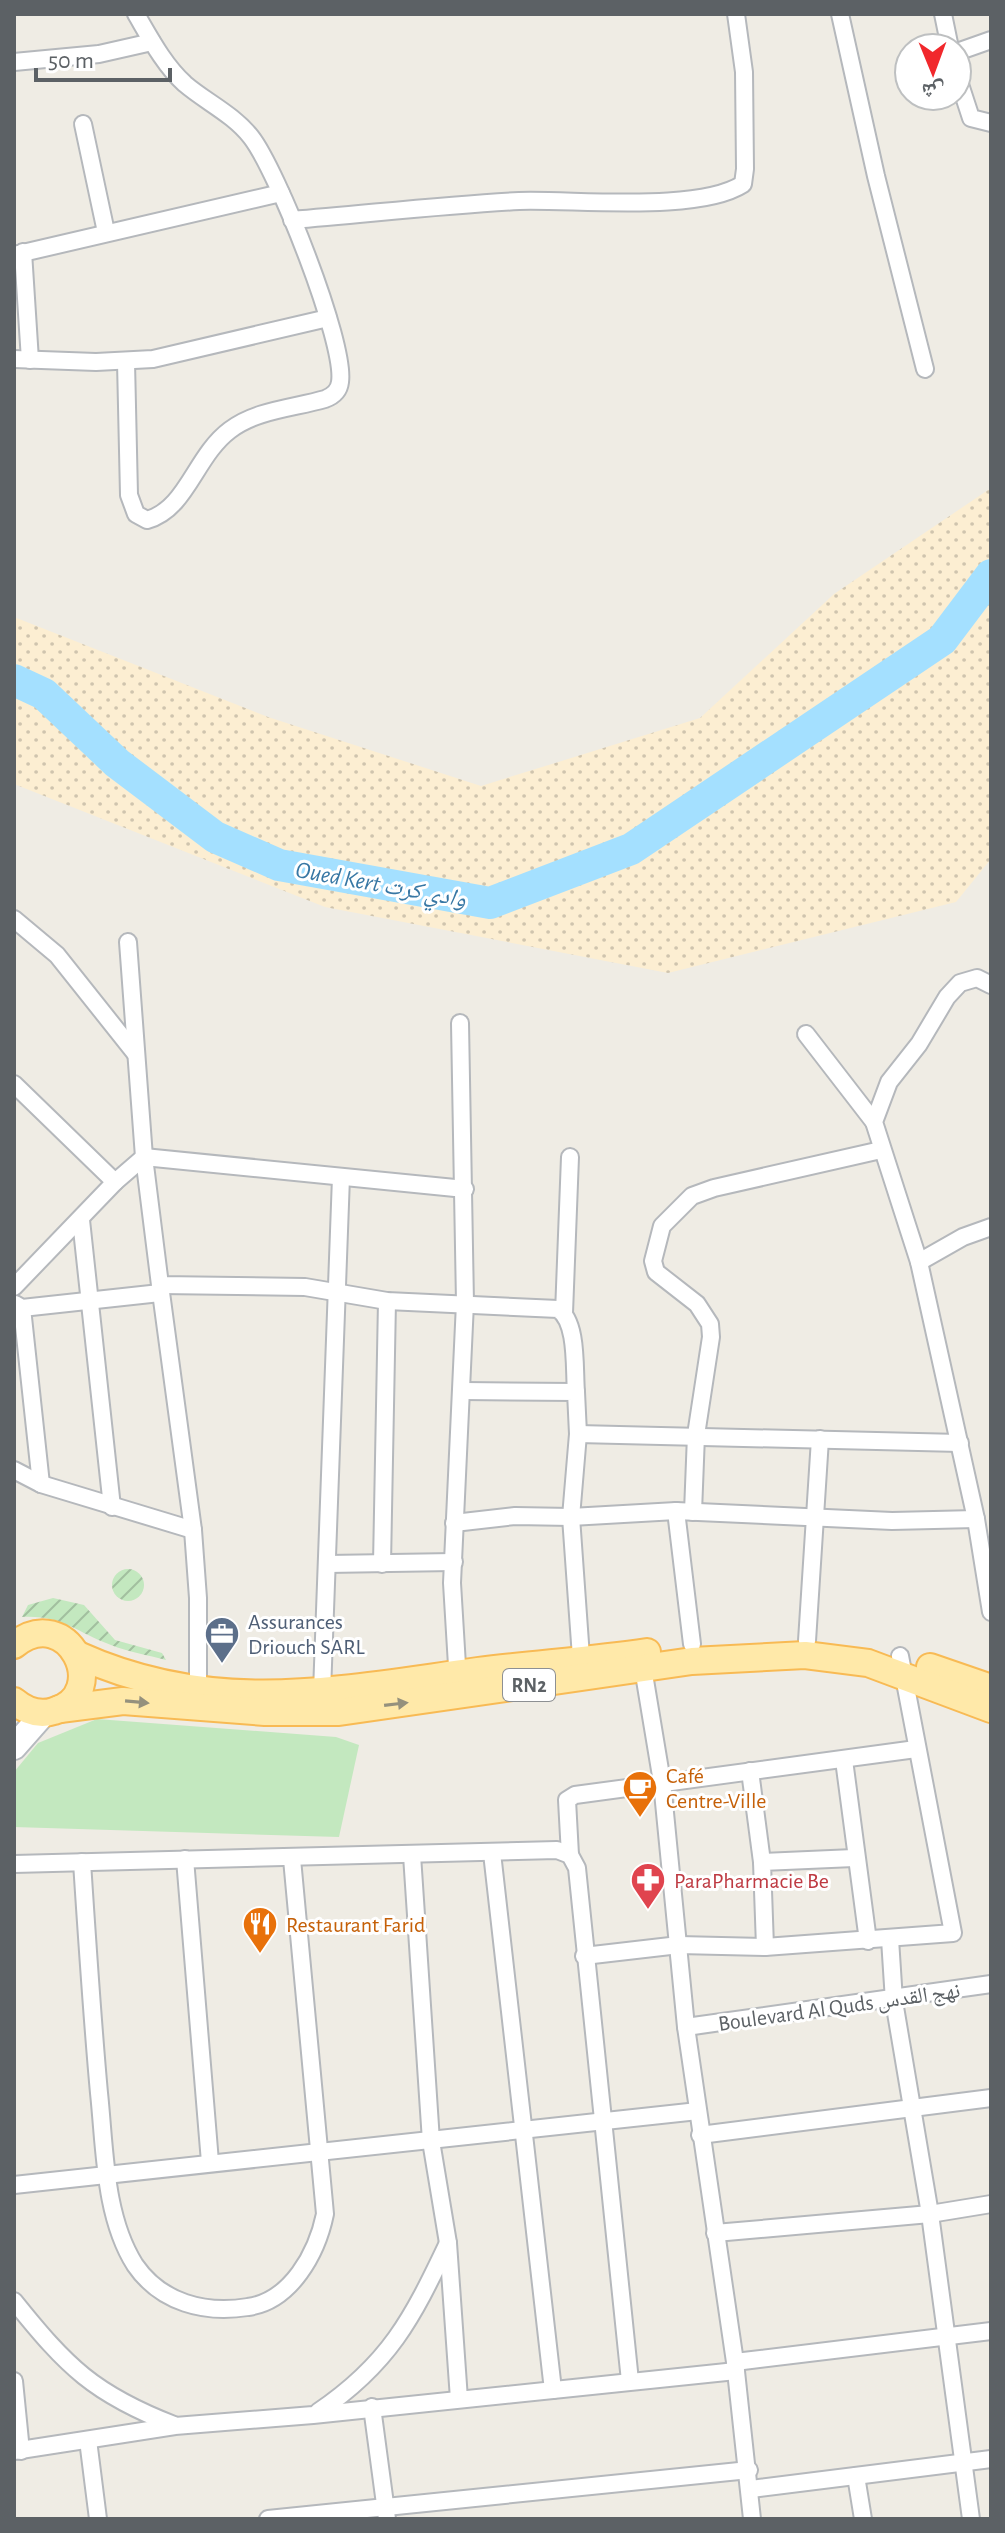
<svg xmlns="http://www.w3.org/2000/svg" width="1005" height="2533" font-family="'Alegreya Sans','Noto Naskh Arabic',sans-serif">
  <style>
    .green { fill: #c3e8bf }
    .sand { fill: url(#sand-dots) }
    .garden { fill: url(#garden-furrows) }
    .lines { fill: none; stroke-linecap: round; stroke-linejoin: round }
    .river { stroke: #a4e0ff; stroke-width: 32 }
    .street-casing { stroke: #b5b8bc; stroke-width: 20 }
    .secondary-casing { stroke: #b6babf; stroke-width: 28 }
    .primary-casing { stroke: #f8ba54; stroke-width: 30 }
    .street { stroke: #fff; stroke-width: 16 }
    .secondary { stroke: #fff; stroke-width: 24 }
    .primary { stroke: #ffe9a9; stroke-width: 26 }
    .oneway { fill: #95917d }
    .labels { text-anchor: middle; stroke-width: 6; stroke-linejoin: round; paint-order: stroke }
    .shield { fill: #fff; stroke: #8d9093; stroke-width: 2 }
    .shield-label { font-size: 20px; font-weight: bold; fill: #5c6165 }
    .service-label { font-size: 22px; fill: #4e5e75; stroke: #fff; text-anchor: start }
    .food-label { font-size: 22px; fill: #c56008; stroke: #fff; text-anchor: start }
    .health-label { font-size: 22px; fill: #be3a42; stroke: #fff; text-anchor: start }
    .street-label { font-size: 22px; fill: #5c6165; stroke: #fff }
    .water-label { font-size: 24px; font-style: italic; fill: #3777a4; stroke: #fff }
  </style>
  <defs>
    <pattern id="sand-dots" width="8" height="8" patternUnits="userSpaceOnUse" patternTransform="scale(2)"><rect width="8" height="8" fill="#fceed2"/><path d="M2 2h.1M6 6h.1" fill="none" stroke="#cfc4ae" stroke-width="1.8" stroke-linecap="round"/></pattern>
    <pattern id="garden-furrows" width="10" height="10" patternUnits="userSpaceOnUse" patternTransform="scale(2)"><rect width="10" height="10" fill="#c3e8bf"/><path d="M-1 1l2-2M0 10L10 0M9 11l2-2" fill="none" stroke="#a2bf9f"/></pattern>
  </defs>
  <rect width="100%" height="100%" fill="#efece4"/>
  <polygon class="green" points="97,1719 336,1737 359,1745 339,1837 14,1827 14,1772 38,1743"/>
  <polygon class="sand" points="991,488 991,859 956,902 668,973 325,907 14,784 14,617 268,717 481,786 700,718 834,594"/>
  <g class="garden">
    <circle cx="128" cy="1585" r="16"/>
    <path d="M53,1598L84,1605L115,1640L162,1653L166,1660C148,1655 128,1652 111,1645C75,1632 63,1615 22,1617L28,1605Z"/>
  </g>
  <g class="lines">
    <polyline class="river" points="14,680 44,694 117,763 215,837 279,865 490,903 631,849 942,640 991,575"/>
    <defs>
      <g id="street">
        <polyline points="840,14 876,176 925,369"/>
        <polyline points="943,14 950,48"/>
        <polyline points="957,52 991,40"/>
        <polyline points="14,62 99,54 152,42"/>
        <polyline points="957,75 971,118 991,123"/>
        <polyline points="83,124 106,232"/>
        <path d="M292,220C367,214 443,205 519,201C575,199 698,213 743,184L745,169L744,72L736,14"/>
        <polyline points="23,252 30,360"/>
        <polyline points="14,255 281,193"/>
        <polyline points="14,359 96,362 153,359 328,318"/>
        <path d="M126,362L129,495L136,514L147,520C187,509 195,456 230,430C256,410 294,408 325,399C333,396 339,391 340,382C346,343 277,170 251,137C233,114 206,102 185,84C164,65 150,38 136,14"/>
        <polyline points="14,919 57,955 135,1053"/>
        <path d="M128,942L144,1157L160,1285L305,1287L387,1301L558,1309C578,1322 574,1369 576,1392"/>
        <polyline points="991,985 977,978 960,983 947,997 919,1044 889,1082 874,1122 919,1262 976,1519 991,1612"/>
        <polyline points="806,1034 874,1122"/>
        <polyline points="14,1084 115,1182 144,1157 465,1189"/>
        <polyline points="81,1220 112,1507"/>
        <polyline points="919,1262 963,1237 991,1227"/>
        <polyline points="160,1285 193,1530 198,1598 198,1692"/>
        <polyline points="14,1287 115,1182"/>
        <polyline points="15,1304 22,1308 160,1293"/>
        <polyline points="22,1308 41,1484"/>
        <polyline points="564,1313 570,1157"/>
        <polyline points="464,1391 576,1392 578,1434 571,1517 581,1657"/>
        <polyline points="578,1434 960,1443"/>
        <polyline points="14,1470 41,1484 193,1530"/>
        <polyline points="676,1511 692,1644"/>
        <polyline points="693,1512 696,1435 711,1337 710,1324 697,1304 656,1272 653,1261 662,1226 692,1196 714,1188 881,1150"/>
        <polyline points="454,1523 515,1516 571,1517 676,1511 892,1521 976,1519"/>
        <polyline points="327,1564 454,1562"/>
        <polyline points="382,1564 387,1301"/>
        <polyline points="807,1641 820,1439"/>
        <polyline points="642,1662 662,1782 686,2027 735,2362 752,2519"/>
        <polyline points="458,1682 452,1583 465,1303 460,1023"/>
        <polyline points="322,1692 341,1177"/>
        <polyline points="844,1760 868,1941"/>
        <polyline points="750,1771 762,1862"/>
        <polyline points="492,1853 553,2390"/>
        <polyline points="412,1855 431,2141 448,2243 459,2399"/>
        <polyline points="570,1855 567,1800 575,1795 916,1749"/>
        <polyline points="185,1859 210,2162"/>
        <path d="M82,1862C87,1939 92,2016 99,2093C105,2149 104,2216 135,2265C161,2303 205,2314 248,2307C291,2301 317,2253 325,2214L292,1859"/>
        <polyline points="14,1864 557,1850 570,1855 577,1868 630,2381"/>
        <polyline points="890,1939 894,2001 930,2214 971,2519"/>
        <polyline points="765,1947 762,1862 854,1858"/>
        <polyline points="584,1956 679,1945 765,1947 953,1933 900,1656"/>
        <polyline points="686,2027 991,1984"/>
        <polyline points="700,2135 991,2098"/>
        <polyline points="14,2185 698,2111"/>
        <polyline points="715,2233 930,2214 991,2204"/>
        <path d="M14,2301C67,2367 94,2394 174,2425"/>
        <polyline points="735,2362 991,2331"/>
        <polyline points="14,2381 21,2451"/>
        <polyline points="372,2407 387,2519"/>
        <path d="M318,2412C389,2364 412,2319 448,2243"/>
        <polyline points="88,2440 98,2519"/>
        <polyline points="14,2451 175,2426 313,2415 736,2371"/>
        <polyline points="856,2476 863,2519"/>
        <polyline points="751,2489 991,2459"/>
        <polyline points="268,2519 749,2470"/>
      </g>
      <polyline id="secondary" points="14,1747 44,1713"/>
      <g id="primary">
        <path d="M14,1645C68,1601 113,1694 54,1711C39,1716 26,1711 14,1701"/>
        <path d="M78,1655C215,1717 336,1690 478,1671C534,1664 591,1660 647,1652"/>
        <polyline points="930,1667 991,1688"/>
        <polyline points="60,1709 123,1701 265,1712 339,1712 692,1661 805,1655 868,1663 991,1709"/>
      </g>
    </defs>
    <use href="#street" class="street-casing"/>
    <use href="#secondary" class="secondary-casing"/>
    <use href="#primary" class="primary-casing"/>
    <use href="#street" class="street"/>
    <use href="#secondary" class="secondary"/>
    <use href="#primary" class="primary"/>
  </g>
  <defs><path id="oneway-solid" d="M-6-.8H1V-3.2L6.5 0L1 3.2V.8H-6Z" transform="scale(2)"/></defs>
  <g class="oneway">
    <use href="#oneway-solid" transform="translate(137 1702) rotate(5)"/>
    <use href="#oneway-solid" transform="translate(396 1704) rotate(-7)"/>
  </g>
  <defs>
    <symbol id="office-pin" viewBox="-11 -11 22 30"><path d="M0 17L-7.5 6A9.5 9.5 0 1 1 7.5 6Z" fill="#5c6f8a" stroke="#fff"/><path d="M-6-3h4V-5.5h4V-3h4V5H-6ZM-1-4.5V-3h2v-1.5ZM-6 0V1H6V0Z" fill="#fff"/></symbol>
    <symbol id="cafe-pin" viewBox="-11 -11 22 30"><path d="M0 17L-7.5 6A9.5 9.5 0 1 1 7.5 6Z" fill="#e8710a" stroke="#fff"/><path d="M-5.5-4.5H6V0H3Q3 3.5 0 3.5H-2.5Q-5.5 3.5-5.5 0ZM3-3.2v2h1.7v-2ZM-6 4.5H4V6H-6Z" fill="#fff"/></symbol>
    <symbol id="pharmacy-pin" viewBox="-11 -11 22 30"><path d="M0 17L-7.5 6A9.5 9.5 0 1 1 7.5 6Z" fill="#e0444e" stroke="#fff"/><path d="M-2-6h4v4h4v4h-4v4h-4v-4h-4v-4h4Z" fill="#fff"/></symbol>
    <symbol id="restaurant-pin" viewBox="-11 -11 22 30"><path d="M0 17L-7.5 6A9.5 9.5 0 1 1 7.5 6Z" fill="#e8710a" stroke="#fff"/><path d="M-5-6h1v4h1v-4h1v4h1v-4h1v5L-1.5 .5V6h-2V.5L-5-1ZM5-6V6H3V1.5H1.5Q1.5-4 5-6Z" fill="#fff"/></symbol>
  </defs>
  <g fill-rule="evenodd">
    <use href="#office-pin" x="202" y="1614" width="40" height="54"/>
    <use href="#cafe-pin" x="620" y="1768" width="40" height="54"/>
    <use href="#pharmacy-pin" x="628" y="1860" width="40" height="54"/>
    <use href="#restaurant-pin" x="240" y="1904" width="40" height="54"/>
  </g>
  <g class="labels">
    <rect class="shield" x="503" y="1669" width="52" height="32" rx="6"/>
    <g class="shield-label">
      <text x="529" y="1692">RN2</text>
    </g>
    <g class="service-label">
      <text x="248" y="1629">Assurances<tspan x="248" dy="25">Driouch SARL</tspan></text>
    </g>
    <g class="food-label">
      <text x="666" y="1783">Café<tspan x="666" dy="25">Centre-Ville</tspan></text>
      <text x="286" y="1932">Restaurant Farid</text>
    </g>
    <g class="health-label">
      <text x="674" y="1888">ParaPharmacie Be</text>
    </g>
    <g class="street-label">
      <text transform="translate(839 2006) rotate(-8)" y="8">Boulevard Al Quds نهج القدس</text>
    </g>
    <g class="water-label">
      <text transform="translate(381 884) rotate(10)" y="8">Oued Kert وادي كرت</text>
    </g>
  </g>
  <rect width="1005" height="2533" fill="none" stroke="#5c6165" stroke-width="32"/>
  <g transform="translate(933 72) rotate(179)"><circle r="38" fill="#ffffff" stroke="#bec0c1" stroke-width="2"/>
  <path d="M0-6L14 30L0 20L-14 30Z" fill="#f1282c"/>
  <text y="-12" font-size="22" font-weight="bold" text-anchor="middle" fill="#5c6165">ش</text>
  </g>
  <path d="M36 68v12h134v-12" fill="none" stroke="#5c6165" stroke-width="4"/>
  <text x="48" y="68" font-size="24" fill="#5c6165" stroke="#ffffff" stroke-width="6" paint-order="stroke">50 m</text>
</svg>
